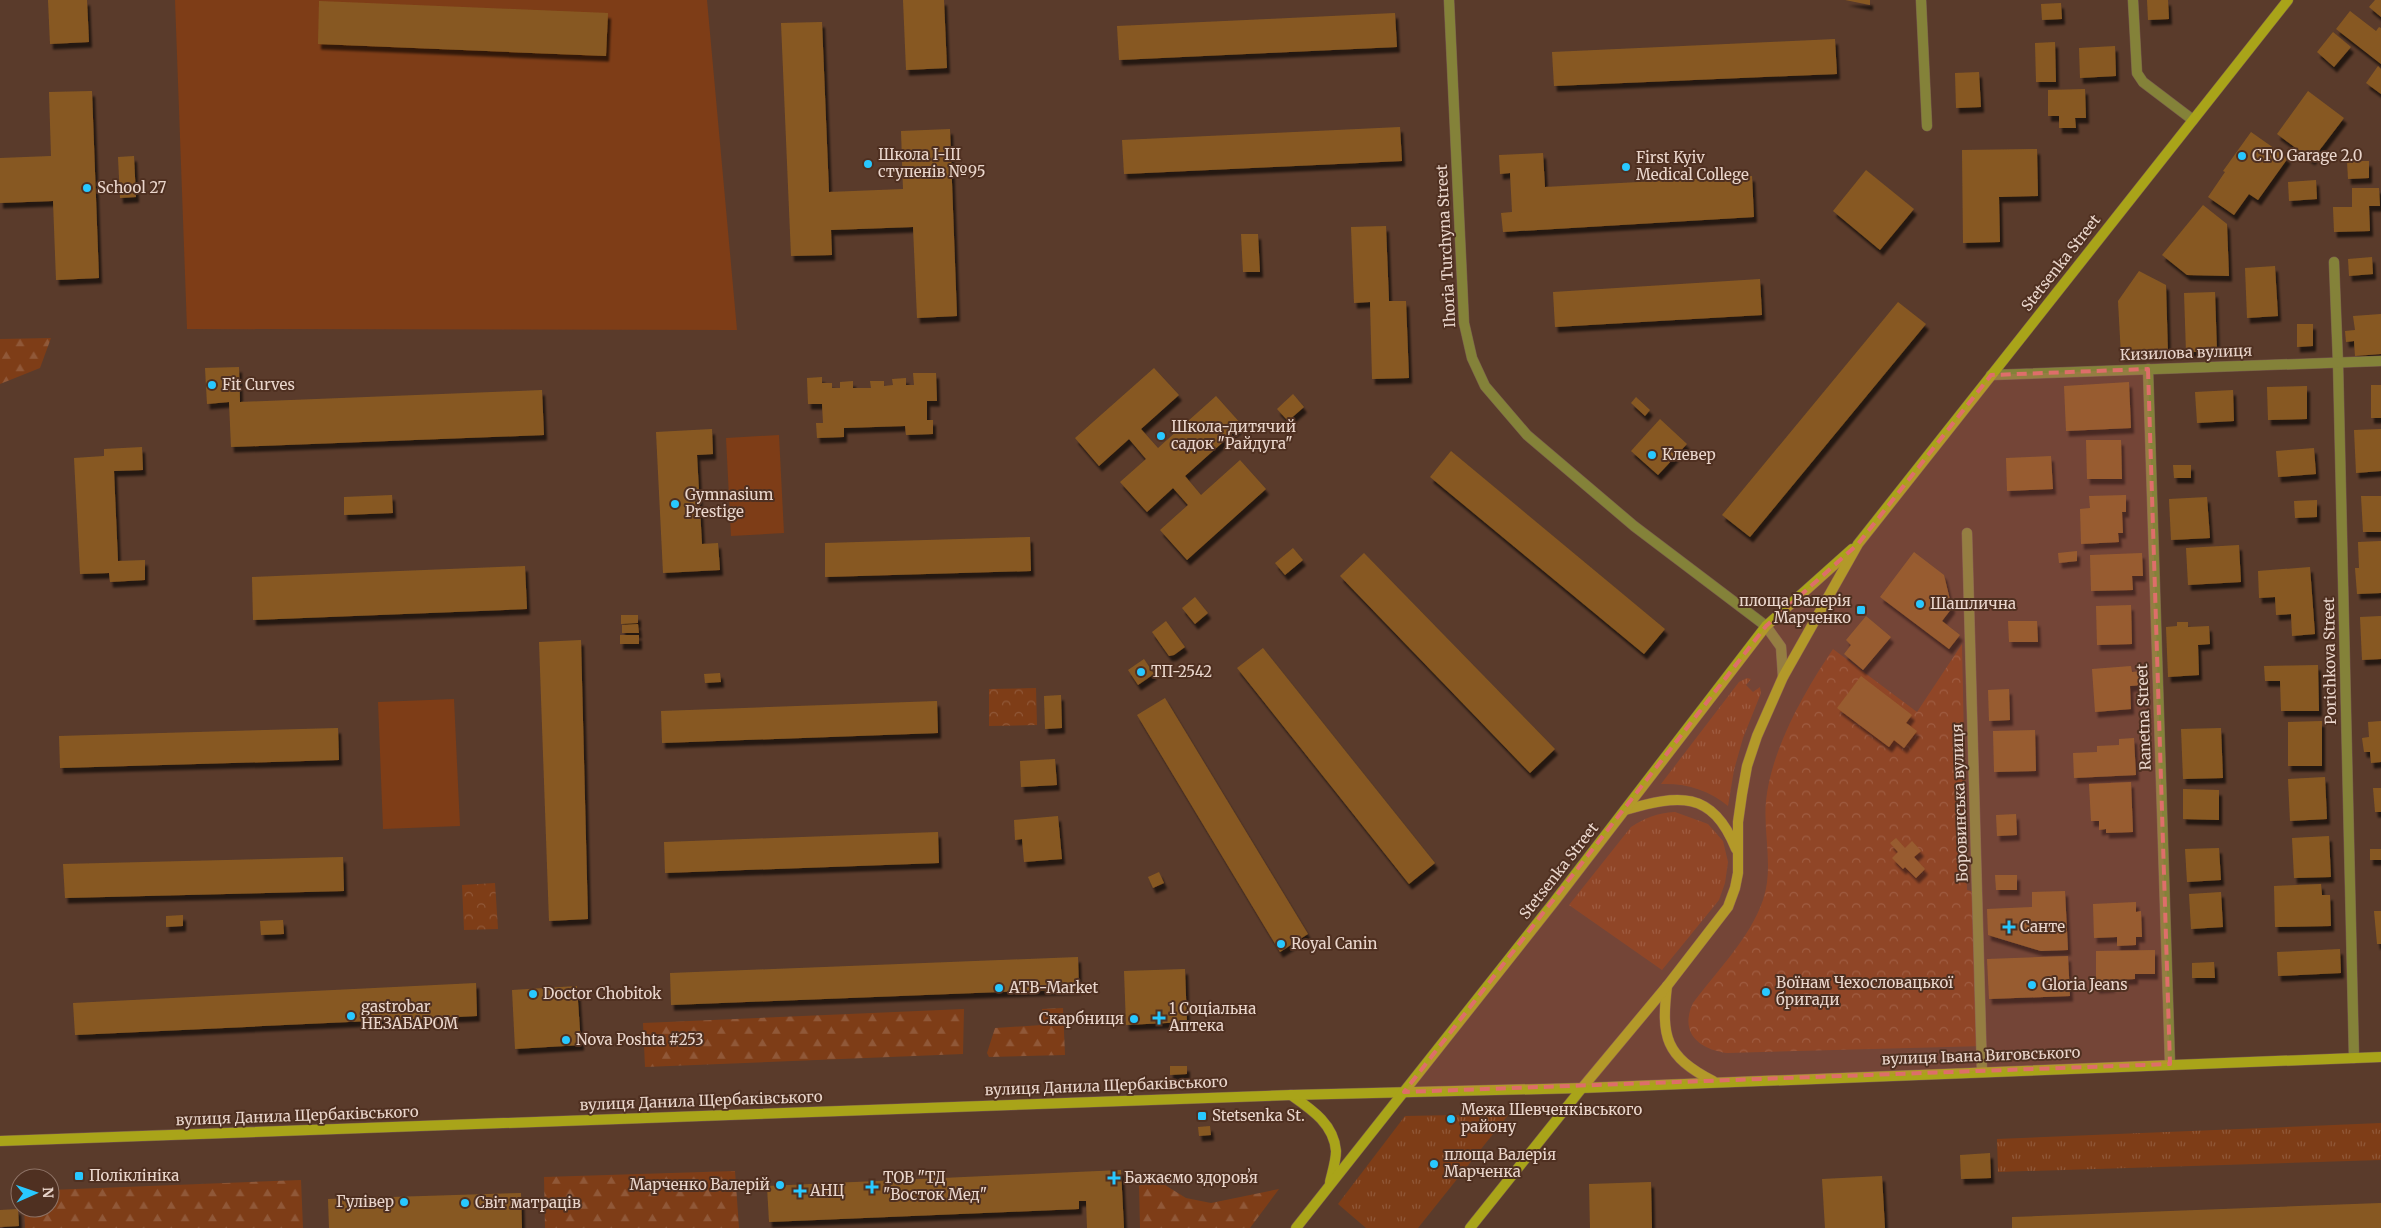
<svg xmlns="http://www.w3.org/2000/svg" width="2381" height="1228" font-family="Merriweather,serif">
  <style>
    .grass { fill: url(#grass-tufts) }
    .forest { fill: url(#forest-firs) }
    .park { fill: url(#park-crowns) }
    .pitch { fill: #7e3d17 }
    .building { fill: #875922; filter: url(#shadow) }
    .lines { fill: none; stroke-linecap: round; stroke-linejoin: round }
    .minor-casing { stroke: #775a4b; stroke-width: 11 }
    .tertiary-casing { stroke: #775a4b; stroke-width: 11 }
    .secondary-casing { stroke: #775a4b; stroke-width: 11 }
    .minor { stroke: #848239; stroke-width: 10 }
    .tertiary { stroke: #848239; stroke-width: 10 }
    .secondary { stroke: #a9a419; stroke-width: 10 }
    .marked { fill: #de6e6a; fill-opacity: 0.2; stroke: #de6e6a; stroke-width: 4; stroke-dasharray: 10 6; stroke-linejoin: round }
    .poi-dot { fill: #28c8ff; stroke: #4f3021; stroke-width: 2 }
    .labels { text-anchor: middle; stroke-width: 4; stroke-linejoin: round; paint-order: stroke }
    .poi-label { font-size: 15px; fill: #ead6cc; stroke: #4f3021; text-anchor: start }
    .street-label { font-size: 15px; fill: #ead6cc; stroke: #4f3021 }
  </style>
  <defs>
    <pattern id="grass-tufts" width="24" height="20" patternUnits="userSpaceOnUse" patternTransform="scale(1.25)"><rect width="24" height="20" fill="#7e3d17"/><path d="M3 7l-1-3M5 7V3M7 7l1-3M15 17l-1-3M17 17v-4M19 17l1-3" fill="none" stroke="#905838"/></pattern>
    <pattern id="forest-firs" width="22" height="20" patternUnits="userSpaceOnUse" patternTransform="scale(1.25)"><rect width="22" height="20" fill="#7e3d17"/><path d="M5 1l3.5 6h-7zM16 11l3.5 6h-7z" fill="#905838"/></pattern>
    <pattern id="park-crowns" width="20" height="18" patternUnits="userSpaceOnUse" patternTransform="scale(1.25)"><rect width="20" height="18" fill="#7e3d17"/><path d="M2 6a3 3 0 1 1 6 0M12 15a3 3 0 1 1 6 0" fill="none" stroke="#905838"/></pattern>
    <filter id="shadow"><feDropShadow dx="3" dy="5.5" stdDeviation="1" flood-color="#0009"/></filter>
  </defs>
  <rect width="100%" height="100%" fill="#5a3b2b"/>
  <g class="grass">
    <path d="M1747,678L1751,679L1746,685L1753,692L1760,687L1761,693L1743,738L1734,770L1728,806C1709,790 1686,783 1661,784L1739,682Z"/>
    <path d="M1675,812L1708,824L1723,841L1728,862L1725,883L1719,900L1662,970L1569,905L1631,827C1645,818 1657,813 1675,812Z"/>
    <polygon points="1509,1114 1418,1228 1366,1228 1338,1204 1405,1116"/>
    <polygon points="2381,1123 2381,1160 1998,1172 1997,1139"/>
  </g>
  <g class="forest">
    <polygon points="51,338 40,368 0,384 0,339"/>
    <polygon points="1063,1008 1065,1055 989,1057 987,1053 995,1028 1042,1025 1042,1009"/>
    <polygon points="964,1009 963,1054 645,1067 643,1023"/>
    <polygon points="735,1171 739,1228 545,1228 544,1177"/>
    <polygon points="1152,1177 1186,1198 1211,1203 1279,1189 1250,1228 1140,1228 1139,1186"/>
    <polygon points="301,1180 303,1228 25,1228 24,1208 50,1208 50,1190"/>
  </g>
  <g class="park">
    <path d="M1962,644L1967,890L1982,894L1985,1046L1727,1053C1699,1049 1679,1033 1693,1003C1717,971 1750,938 1763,900C1774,868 1763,834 1766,801C1771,750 1804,692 1833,649L1917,712Z"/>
    <polygon points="1036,688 1037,725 989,726 989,689"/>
    <polygon points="495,883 498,929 464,930 462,885"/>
  </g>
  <g class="pitch">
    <polygon points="175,0 707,0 737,330 187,329"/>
    <polygon points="779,435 784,533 731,536 726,438"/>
    <polygon points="454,699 460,826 383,829 378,702"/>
  </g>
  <g class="building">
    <polygon points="48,0 87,0 89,42 50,44"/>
    <polygon points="903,0 944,0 947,68 906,70"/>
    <polygon points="1845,0 1870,0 1870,5"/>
    <polygon points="2147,0 2168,0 2169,19 2148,20"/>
    <polygon points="2375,0 2381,0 2381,17 2369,7"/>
    <polygon points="319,1 608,13 606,56 318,44"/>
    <polygon points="2061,3 2062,19 2042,20 2041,4"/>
    <polygon points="2350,11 2376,31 2379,27 2381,28 2381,64 2336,29"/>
    <polygon points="1395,13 1397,47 1119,60 1117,26"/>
    <polygon points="822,22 829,192 903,189 901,131 950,129 957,316 917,318 913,227 831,230 832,255 791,256 781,23"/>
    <polygon points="2333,32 2351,47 2334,67 2317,52"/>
    <polygon points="1835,39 1837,74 1554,86 1552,52"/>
    <polygon points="2055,42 2056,82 2036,82 2035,43"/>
    <polygon points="2115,46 2116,76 2080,78 2079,48"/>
    <polygon points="2378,66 2381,69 2381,94 2366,83"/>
    <polygon points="1979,72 1981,107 1956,108 1955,73"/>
    <polygon points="2085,89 2086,118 2075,118 2076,128 2059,128 2059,116 2048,116 2048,90"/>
    <polygon points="92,91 99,278 56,280 53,201 0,203 0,158 51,156 49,92"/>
    <polygon points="2308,91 2344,118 2312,160 2277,134"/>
    <polygon points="1400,127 1402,161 1124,174 1122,140"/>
    <polygon points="2251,132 2288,158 2258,200 2249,194 2234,215 2208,197 2225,172 2223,171"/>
    <polygon points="2037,149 2038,196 1999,197 2000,242 1963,243 1962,150"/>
    <polygon points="1543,153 1545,187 1752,176 1754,217 1503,232 1501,213 1512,212 1510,173 1500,174 1499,155"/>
    <polygon points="134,156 136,197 120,198 118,157"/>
    <polygon points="2347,161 2369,161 2369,178 2348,179"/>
    <polygon points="1866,170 1914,209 1880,250 1833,211"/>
    <polygon points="2316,180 2317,199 2289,201 2288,182"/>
    <polygon points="2352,188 2379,188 2380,206 2369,206 2370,231 2334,232 2333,207 2352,207"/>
    <polygon points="2203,205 2227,224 2229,276 2187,275 2162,255"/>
    <polygon points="1386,226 1389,301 1406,301 1409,378 1372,379 1370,302 1354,303 1351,227"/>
    <polygon points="1241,234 1258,234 1260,272 1243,272"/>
    <polygon points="2372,257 2373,274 2349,276 2348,259"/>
    <polygon points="2275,266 2278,316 2247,318 2245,268"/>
    <polygon points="2139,271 2166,285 2168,354 2121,356 2118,301"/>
    <polygon points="1760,279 1762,315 1555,327 1553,292"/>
    <polygon points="2215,292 2217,352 2186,352 2184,293"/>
    <polygon points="1898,302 1926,324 1750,537 1722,515"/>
    <polygon points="2381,314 2381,354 2355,356 2354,341 2346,342 2345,331 2355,330 2353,316"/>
    <polygon points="2297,324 2313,324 2313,346 2297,347"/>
    <polygon points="239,367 240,402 542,390 544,435 231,447 229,402 207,404 205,368"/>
    <polygon points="1154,368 1179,395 1141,429 1158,448 1216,396 1242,425 1185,476 1201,495 1240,460 1266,489 1187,560 1160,530 1188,505 1173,488 1147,512 1120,482 1146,459 1129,439 1099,466 1075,438"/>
    <polygon points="913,373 936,373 937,401 927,401 927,420 933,420 933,434 906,435 905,426 844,428 844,437 817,438 816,423 823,423 822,404 808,404 807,378 822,377 822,383 832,383 832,388 840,388 840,382 853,381 853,388 871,388 870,381 884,381 884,386 893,385 892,379 906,378 906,385 914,385"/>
    <polygon points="2129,382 2131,428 2066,431 2064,386"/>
    <rect x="2371" y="385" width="10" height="33"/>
    <polygon points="2307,386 2307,419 2268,420 2267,387"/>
    <polygon points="2233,390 2234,421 2197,423 2195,392"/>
    <polygon points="1293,394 1304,407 1288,421 1277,409"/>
    <polygon points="1636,397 1650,410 1645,416 1631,403"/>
    <polygon points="1660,419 1687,444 1658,475 1631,451"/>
    <polygon points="712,429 713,454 697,455 702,544 718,543 720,570 663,573 656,432"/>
    <polygon points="2381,429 2381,471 2356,473 2354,430"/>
    <polygon points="2086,440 2121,440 2122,479 2087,479"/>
    <polygon points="142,447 143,470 114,471 118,561 145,560 145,580 110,582 109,573 80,574 74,458 104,456 104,449"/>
    <polygon points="2314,448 2316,474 2278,477 2276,451"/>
    <polygon points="1451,451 1665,629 1644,654 1430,477"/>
    <polygon points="2051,456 2053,489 2007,491 2006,458"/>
    <polygon points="2173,465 2191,465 2191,478 2174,478"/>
    <polygon points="392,495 393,513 344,515 344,497"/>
    <polygon points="2126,495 2126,512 2122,512 2123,533 2118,533 2119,542 2081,544 2080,509 2090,508 2089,496"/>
    <polygon points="2361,496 2381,496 2381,532 2363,532"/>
    <polygon points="2207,497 2210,538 2171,540 2169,499"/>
    <polygon points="2317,500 2317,517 2295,518 2294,501"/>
    <polygon points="1030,537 1031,571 825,577 825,543"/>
    <polygon points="2381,541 2381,593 2357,594 2355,568 2359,568 2358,542"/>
    <polygon points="2239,545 2241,582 2188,585 2186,548"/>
    <polygon points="1293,548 1303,560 1285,575 1275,563"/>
    <polygon points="2077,551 2077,561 2059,563 2058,553"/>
    <polygon points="1914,552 1944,575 1952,608 1942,621 1960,635 1949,649 1880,597"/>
    <polygon points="1364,553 1555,749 1530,773 1340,576"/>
    <polygon points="2142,553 2143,576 2132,576 2133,590 2091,591 2090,555"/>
    <polygon points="525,566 527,609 253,620 252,577"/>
    <polygon points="2310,567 2315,634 2292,636 2291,614 2276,615 2275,597 2259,598 2258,571"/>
    <polygon points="1195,597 1208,613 1195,624 1182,608"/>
    <polygon points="2131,605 2132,644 2097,645 2096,606"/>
    <polygon points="621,615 638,615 638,623 621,624"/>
    <polygon points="1866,616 1891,637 1863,670 1844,654 1851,645 1846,640"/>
    <polygon points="2381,616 2381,659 2362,660 2360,617"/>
    <polygon points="1166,621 1185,647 1174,655 1169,656 1152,632"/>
    <polygon points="2008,621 2037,621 2038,642 2009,642"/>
    <polygon points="2177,622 2188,622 2188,627 2209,626 2210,644 2198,645 2199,675 2168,677 2166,627 2177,626"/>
    <polygon points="638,624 639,633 622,633 622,625"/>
    <rect x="620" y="635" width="19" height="9"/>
    <polygon points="581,640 588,919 549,921 539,642"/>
    <polygon points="1263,648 1435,863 1409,884 1237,668"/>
    <polygon points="1144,659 1154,674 1138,685 1128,670"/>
    <polygon points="2318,665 2319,711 2281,711 2280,681 2265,681 2264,666"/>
    <polygon points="2131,666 2132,672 2142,671 2143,685 2130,686 2131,709 2095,712 2092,669"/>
    <polygon points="720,673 721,682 705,683 704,674"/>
    <polygon points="1861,676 1912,715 1906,723 1917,731 1904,748 1894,740 1889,747 1837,708"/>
    <polygon points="2009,689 2010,720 1989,721 1988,690"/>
    <polygon points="1061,695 1062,728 1045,729 1044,696"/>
    <polygon points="1165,698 1308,934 1280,952 1137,715"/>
    <polygon points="937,701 938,733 662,743 661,711"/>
    <polygon points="2322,721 2322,766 2288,766 2288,722"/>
    <polygon points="2381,721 2381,762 2371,763 2370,752 2364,752 2362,738 2369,737 2368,722"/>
    <polygon points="338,728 339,760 60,768 59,736"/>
    <polygon points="2221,728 2223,778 2183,779 2181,729"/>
    <polygon points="2035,730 2036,771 1994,772 1993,731"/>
    <polygon points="2134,738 2136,775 2074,778 2073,753 2097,752 2097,746 2119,745 2119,739"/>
    <polygon points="1055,759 1057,785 1021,787 1020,761"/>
    <polygon points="2325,777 2327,819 2290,821 2288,779"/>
    <polygon points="2131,782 2133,832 2106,833 2106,829 2099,830 2099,821 2091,821 2089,784"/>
    <polygon points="2373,788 2381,788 2381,812 2375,812"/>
    <polygon points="2183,789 2219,790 2219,820 2183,819"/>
    <polygon points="2016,814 2017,835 1997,836 1996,815"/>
    <polygon points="1058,816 1062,859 1024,862 1022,839 1015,840 1014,820"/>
    <polygon points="938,832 939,863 665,873 664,842"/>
    <polygon points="2329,836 2331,877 2294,878 2292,838"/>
    <polygon points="1896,838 1905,848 1912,841 1921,851 1914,857 1925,869 1916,878 1905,867 1903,869 1892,858 1898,852 1890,843"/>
    <polygon points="2219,848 2221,880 2187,882 2185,849"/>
    <rect x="2370" y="849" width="11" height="11"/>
    <polygon points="343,857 344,891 65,898 63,864"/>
    <polygon points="1159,872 1164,883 1153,888 1148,877"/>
    <polygon points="1995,875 2017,875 2017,890 1996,890"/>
    <polygon points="2321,884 2322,895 2330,895 2331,926 2275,927 2274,886"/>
    <polygon points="2065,891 2068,950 2041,951 1988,935 1987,909 2032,907 2032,892"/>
    <polygon points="2221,892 2223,927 2191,929 2189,894"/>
    <polygon points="2136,902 2136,912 2141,911 2142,937 2136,937 2136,945 2117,946 2117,937 2094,938 2093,904"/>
    <polygon points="2374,911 2381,911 2381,944 2377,944"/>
    <polygon points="183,915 183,926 166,927 166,916"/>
    <polygon points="283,920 284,934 261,935 260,921"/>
    <polygon points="2340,949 2341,973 2278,976 2277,952"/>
    <polygon points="2155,950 2155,974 2135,974 2135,979 2111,980 2112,987 2096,988 2096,951"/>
    <polygon points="2068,956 2070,996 1989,999 1987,959"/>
    <polygon points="1078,957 1079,989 671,1005 670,973"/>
    <polygon points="2214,962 2215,978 2192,978 2192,963"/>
    <polygon points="1185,969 1187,1022 1126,1025 1124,971"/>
    <polygon points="476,983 477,1016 75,1035 73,1003"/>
    <polygon points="577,986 581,1045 515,1049 512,990"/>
    <polygon points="1170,1066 1187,1066 1187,1074 1170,1075"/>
    <polygon points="1210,1126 1211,1135 1199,1136 1198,1127"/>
    <polygon points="1990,1153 1991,1178 1961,1179 1960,1155"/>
    <polygon points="1121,1170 1124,1228 1087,1228 1086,1201 1079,1201 1079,1209 769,1222 767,1186"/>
    <polygon points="1882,1176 1885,1228 1825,1228 1822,1179"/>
    <polygon points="1651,1182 1652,1228 1590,1228 1589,1184"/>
    <polygon points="521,1193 522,1228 329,1228 328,1199"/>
    <polygon points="2381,1203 2381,1228 2012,1228 2012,1217"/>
    <polygon points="18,1209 19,1226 0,1227 0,1210"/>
  </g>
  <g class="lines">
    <defs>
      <g id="minor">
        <polyline points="1921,0 1927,126"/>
        <polyline points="2133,0 2137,73 2143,82 2193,120"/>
        <polyline points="2334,262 2338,363 2354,1058"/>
        <polyline points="2148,369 2170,1064"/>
        <polyline points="1991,375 2381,361"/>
        <polyline points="1967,533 1982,1072"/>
      </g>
      <polyline id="tertiary" points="1449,0 1464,323 1472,358 1485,386 1527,435 1634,526 1766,626 1781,647 1783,677"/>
      <g id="secondary">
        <path d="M1625,810C1678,795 1712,789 1736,849"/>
        <path d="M1667,986C1661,1037 1665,1056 1713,1081"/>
        <path d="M1291,1095C1311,1109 1334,1124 1336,1151C1336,1161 1332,1173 1330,1182"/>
        <polyline points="0,1141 1291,1095 1582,1088 2381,1057"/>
        <polyline points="1296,1228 1554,902 1766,626 1852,549"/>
        <polyline points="1470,1228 1582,1088 1667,986 1728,907 1735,888 1738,873 1738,822 1742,794 1747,766 1757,736 1783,677 1858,544 2288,0"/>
      </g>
    </defs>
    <use href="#minor" class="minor-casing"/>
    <use href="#tertiary" class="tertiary-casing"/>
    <use href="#secondary" class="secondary-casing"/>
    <use href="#minor" class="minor"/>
    <use href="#tertiary" class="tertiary"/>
    <use href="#secondary" class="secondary"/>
  </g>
  <path class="marked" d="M2148,369L2170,1064L1404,1092L1766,626L1858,544L1991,375Z"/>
  <g class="poi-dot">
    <circle cx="2242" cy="156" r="5"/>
    <circle cx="868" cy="164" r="5"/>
    <circle cx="1626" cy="167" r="5"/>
    <circle cx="87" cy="188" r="5"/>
    <circle cx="212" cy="385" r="5"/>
    <circle cx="1161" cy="436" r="5"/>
    <circle cx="1652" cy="455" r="5"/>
    <circle cx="675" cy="504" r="5"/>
    <circle cx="1920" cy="604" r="5"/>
    <rect x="1856" y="605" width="10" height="10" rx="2.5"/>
    <circle cx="1141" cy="672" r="5"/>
    <path d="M2006.5 919.5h5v5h5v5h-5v5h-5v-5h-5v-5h5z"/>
    <circle cx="1281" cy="944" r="5"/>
    <circle cx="2032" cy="985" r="5"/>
    <circle cx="999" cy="988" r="5"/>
    <circle cx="1766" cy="992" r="5"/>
    <circle cx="533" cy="994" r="5"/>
    <circle cx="351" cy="1016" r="5"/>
    <path d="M1156.5 1010.5h5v5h5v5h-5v5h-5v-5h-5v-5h5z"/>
    <circle cx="1134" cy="1019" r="5"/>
    <circle cx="566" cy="1040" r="5"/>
    <rect x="1197" y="1111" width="10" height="10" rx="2.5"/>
    <circle cx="1451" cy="1119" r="5"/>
    <circle cx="1434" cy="1164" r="5"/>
    <rect x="74" y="1171" width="10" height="10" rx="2.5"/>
    <path d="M1111.5 1170.5h5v5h5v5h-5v5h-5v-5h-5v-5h5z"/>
    <circle cx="780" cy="1185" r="5"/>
    <path d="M869.5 1179.5h5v5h5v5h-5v5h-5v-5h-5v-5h5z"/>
    <path d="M797.5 1183.5h5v5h5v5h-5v5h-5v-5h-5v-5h5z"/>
    <circle cx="404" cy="1202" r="5"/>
    <circle cx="465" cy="1203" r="5"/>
  </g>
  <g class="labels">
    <g class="poi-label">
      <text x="878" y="160">Школа І-ІІІ<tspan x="878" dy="17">ступенів №95</tspan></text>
      <text x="2252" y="161">СТО Garage 2.0</text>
      <text x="1636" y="163">First Kyiv<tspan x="1636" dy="17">Medical College</tspan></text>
      <text x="97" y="193">School 27</text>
      <text x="222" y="390">Fit Curves</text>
      <text x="1171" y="432">Школа-дитячий<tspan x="1171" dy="17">садок "Райдуга"</tspan></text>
      <text x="1662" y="460">Клевер</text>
      <text x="685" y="500">Gymnasium<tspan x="685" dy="17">Prestige</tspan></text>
      <text x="1851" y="606" text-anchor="end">площа Валерія<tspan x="1851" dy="17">Марченко</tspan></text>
      <text x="1930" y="609">Шашлична</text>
      <text x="1151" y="677">ТП-2542</text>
      <text x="2020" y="932">Санте</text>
      <text x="1291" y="949">Royal Canin</text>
      <text x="1776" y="988">Воїнам Чехословацької<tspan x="1776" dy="17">бригади</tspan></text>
      <text x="2042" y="990">Gloria Jeans</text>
      <text x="1009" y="993">ATB-Market</text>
      <text x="543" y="999">Doctor Chobitok</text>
      <text x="361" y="1012">gastrobar<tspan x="361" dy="17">НЕЗАБАРОМ</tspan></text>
      <text x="1169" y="1014">1 Соціальна<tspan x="1169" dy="17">Аптека</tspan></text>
      <text x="1124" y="1024" text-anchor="end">Скарбниця</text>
      <text x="576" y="1045">Nova Poshta #253</text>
      <text x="1461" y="1115">Межа Шевченківського<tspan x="1461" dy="17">району</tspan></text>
      <text x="1212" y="1121">Stetsenka St.</text>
      <text x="1444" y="1160">площа Валерія<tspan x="1444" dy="17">Марченка</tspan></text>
      <text x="89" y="1181">Поліклініка</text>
      <text x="883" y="1183">ТОВ "ТД<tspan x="883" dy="17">"Восток Мед"</tspan></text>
      <text x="1124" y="1183">Бажаємо здоровʼя</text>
      <text x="770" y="1190" text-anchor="end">Марченко Валерій</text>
      <text x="810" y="1196">АНЦ</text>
      <text x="394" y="1207" text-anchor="end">Гулівер</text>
      <text x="475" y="1208">Світ матраців</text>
    </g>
    <g class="street-label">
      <text transform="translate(1446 246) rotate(-93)" y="5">Ihoria Turchyna Street</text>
      <text transform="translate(2061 263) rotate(-52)" y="5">Stetsenka Street</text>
      <text transform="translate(2186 353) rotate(-2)" y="5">Кизилова вулиця</text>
      <text transform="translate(2330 661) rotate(-91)" y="5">Porichkova Street</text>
      <text transform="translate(2144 717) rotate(-92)" y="5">Ranetna Street</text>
      <text transform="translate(1960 803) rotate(-92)" y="5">Боровинська вулиця</text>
      <text transform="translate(1559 871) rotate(-52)" y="5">Stetsenka Street</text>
      <text transform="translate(1981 1056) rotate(-2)" y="5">вулиця Івана Виговського</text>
      <text transform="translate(1106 1086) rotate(-2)" y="5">вулиця Данила Щербаківського</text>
      <text transform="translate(701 1101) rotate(-2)" y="5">вулиця Данила Щербаківського</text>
      <text transform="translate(297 1116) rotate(-2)" y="5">вулиця Данила Щербаківського</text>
    </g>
  </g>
  <g transform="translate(35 1193) rotate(88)"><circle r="24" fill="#4f3021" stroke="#8d7265"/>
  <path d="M0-4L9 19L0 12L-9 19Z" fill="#28c8ff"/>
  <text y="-8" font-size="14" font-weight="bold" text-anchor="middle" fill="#ead6cc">N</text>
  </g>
</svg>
